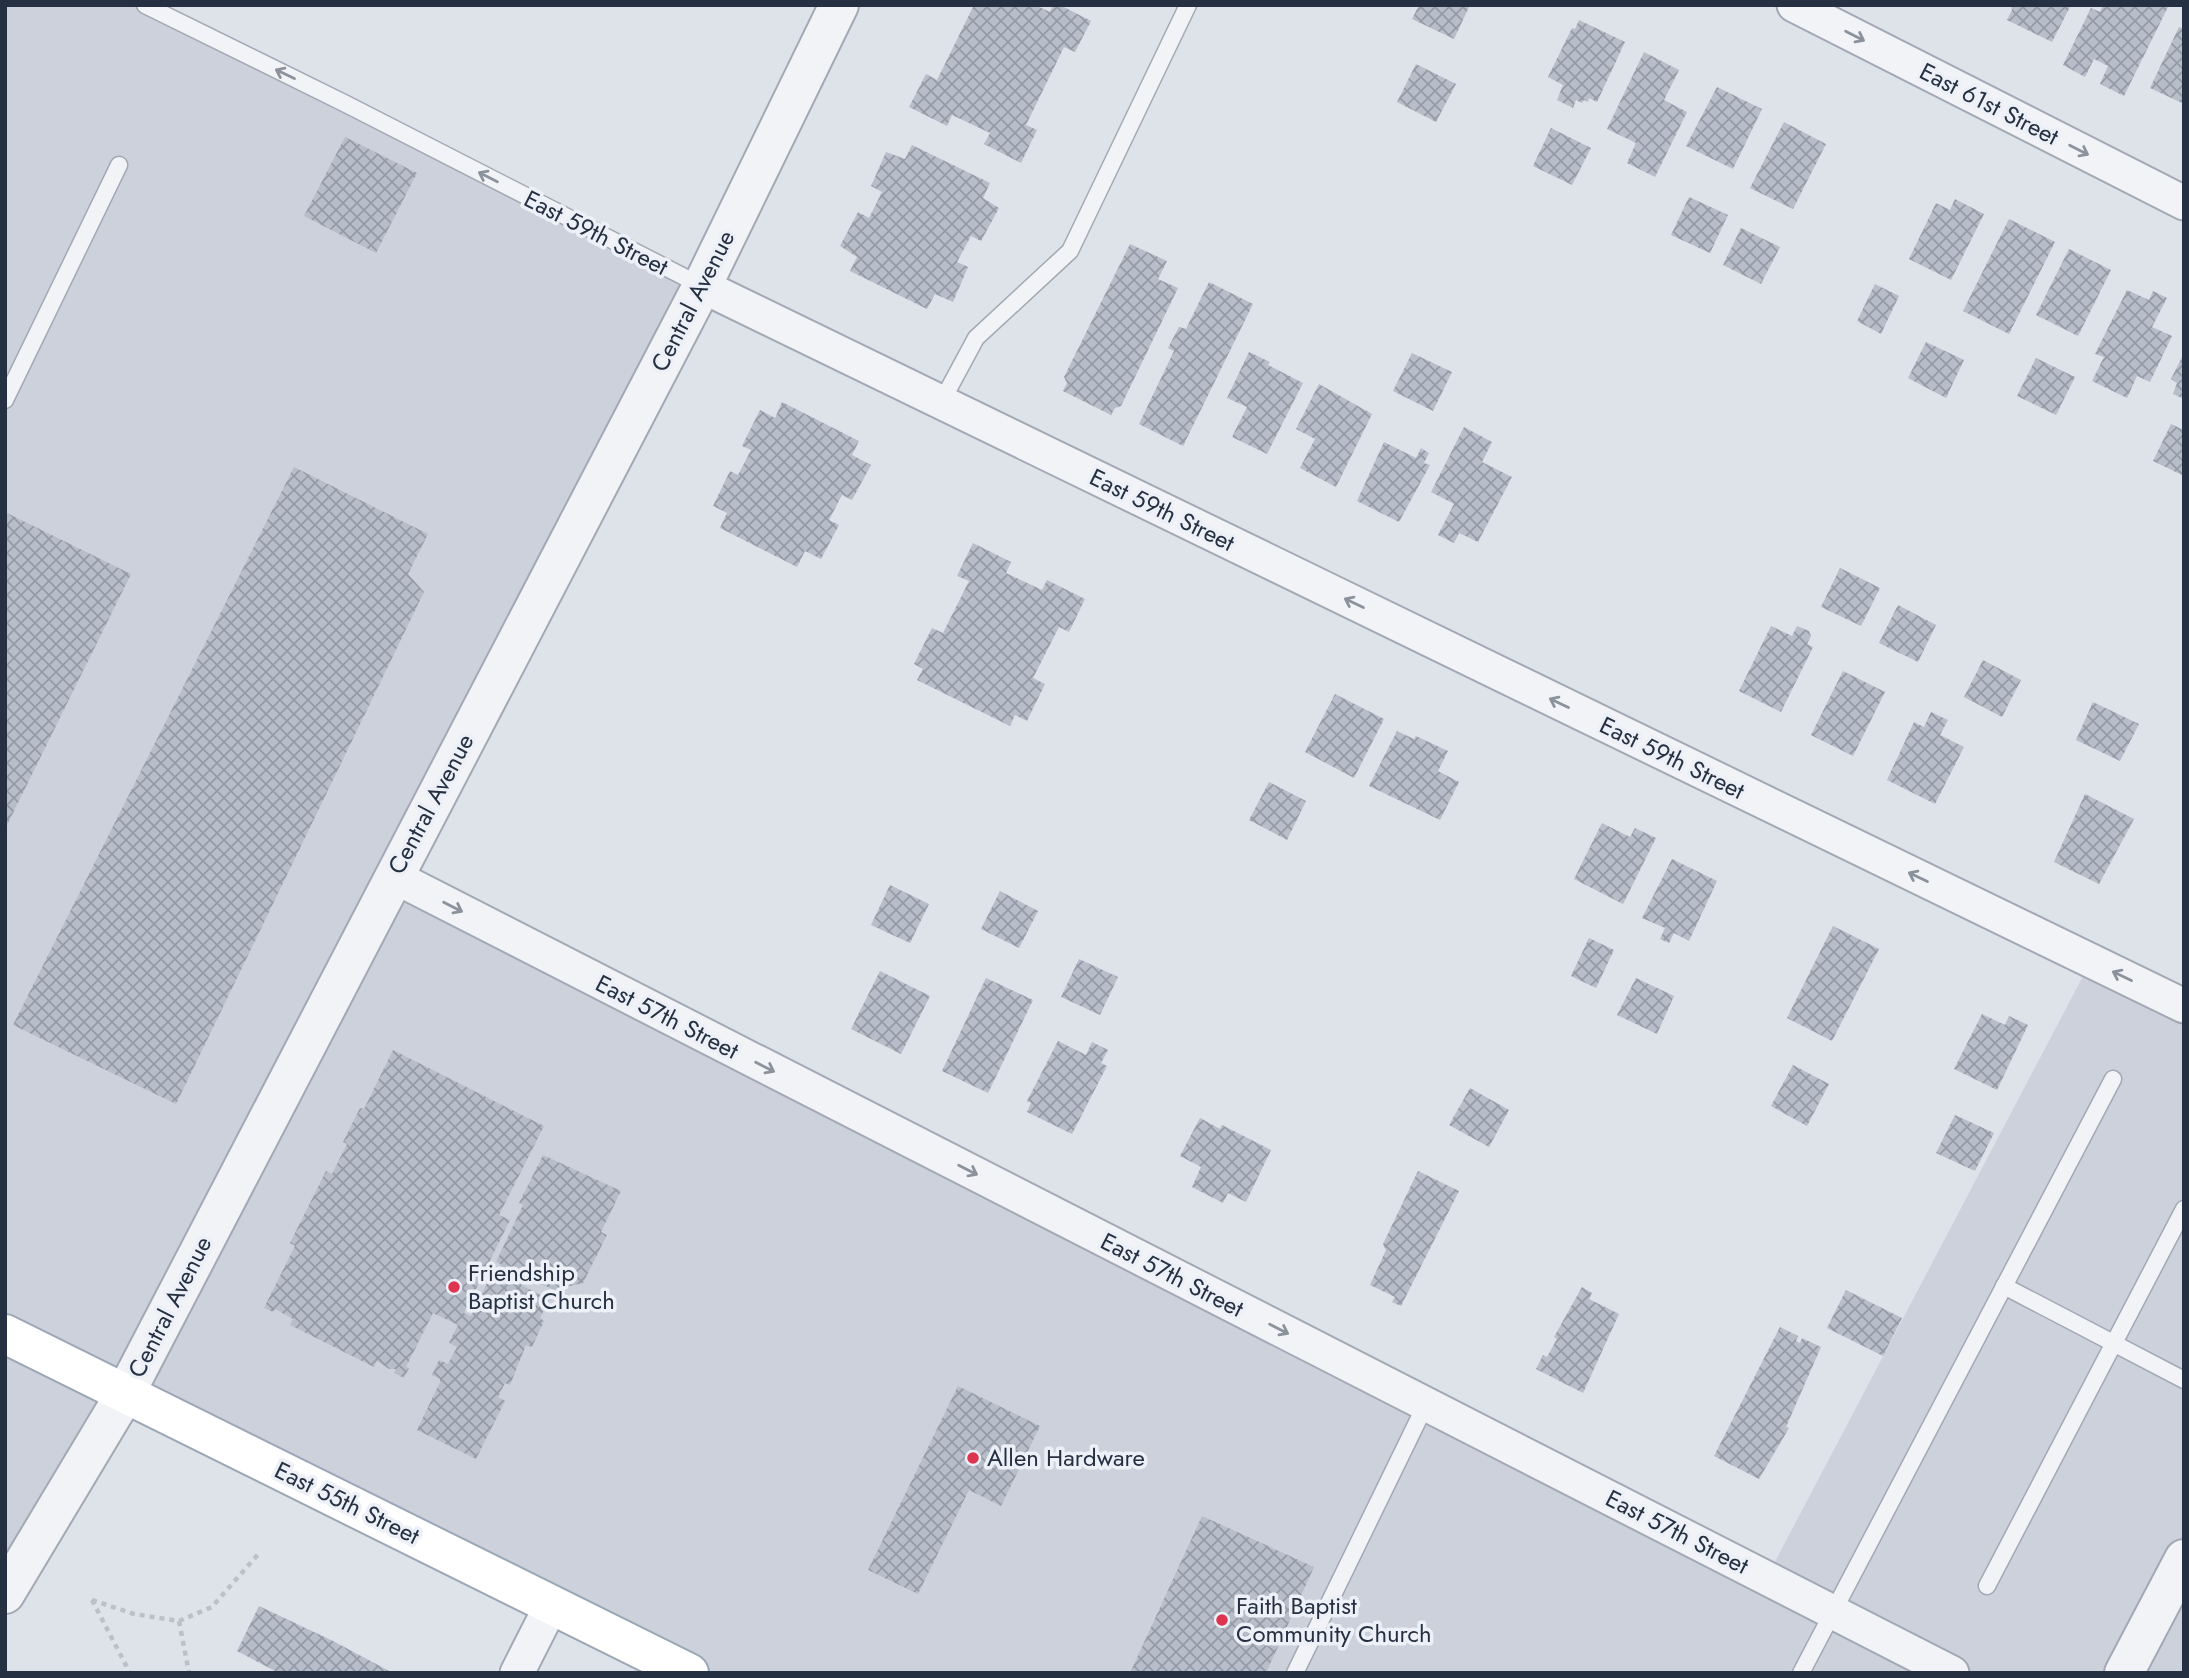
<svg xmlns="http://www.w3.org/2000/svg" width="2189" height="1678" font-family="Jost,sans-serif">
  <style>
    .built { fill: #ccd1db }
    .building { fill: url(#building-cross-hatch) }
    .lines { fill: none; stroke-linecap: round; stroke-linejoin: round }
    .service-casing { stroke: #a3a9b4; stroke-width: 19 }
    .minor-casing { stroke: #a3a9b4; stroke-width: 37 }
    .tertiary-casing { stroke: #a3a9b4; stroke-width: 42 }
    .primary-casing { stroke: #9ca7b6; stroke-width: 42 }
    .path { stroke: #bcc0c8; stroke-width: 4.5; stroke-dasharray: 5 5; stroke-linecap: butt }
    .service { stroke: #f1f3f7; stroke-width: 16 }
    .minor { stroke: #f1f3f7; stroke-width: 33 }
    .tertiary { stroke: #f1f3f7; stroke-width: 38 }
    .primary { stroke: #fff; stroke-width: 38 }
    .oneway { stroke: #8b929c }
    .poi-dot { fill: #dd344f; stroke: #edf1f7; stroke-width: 2.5 }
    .labels { text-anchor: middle; stroke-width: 7; stroke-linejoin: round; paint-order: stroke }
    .street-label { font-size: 24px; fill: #253042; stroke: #edf1f7 }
    .poi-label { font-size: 24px; fill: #253042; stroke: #edf1f7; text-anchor: start }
  </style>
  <defs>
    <pattern id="building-cross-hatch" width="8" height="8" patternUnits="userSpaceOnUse" patternTransform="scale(1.75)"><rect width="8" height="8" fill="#b7beca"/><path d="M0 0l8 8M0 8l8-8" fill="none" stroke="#959ba6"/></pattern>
  </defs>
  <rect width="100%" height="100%" fill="#dee2e9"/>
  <polygon class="built" points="5,5 145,5 702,286 393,876 1767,1577 2091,961 2184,1006 2184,1673 689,1673 125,1394 5,1594"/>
  <g class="building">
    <polygon points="974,5 1035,5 1050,12 1053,5 1060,5 1091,21 1075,52 1064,47 1026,125 1037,130 1021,163 984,144 990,133 952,115 947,126 909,107 926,74 937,80"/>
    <polygon points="1419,5 1470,5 1454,39 1412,19"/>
    <polygon points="2011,5 2071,5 2052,42 2007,20 2012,10"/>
    <polygon points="2103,5 2169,5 2124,96 2100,84 2108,66 2094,59 2085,77 2063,65 2091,8 2100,12"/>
    <polygon points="1579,20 1625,42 1597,102 1589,98 1588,102 1584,100 1582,103 1576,100 1573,108 1557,100 1563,85 1548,77 1572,28 1575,29"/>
    <polygon points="2179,27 2184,29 2182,103 2150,88"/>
    <polygon points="1644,52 1679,70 1664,100 1687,112 1655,177 1627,163 1636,143 1607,129"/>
    <polygon points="1416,64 1456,84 1436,122 1397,102"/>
    <polygon points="1717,87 1762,109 1733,169 1686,146"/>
    <polygon points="1784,122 1826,144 1793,209 1750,188"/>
    <polygon points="1551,128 1591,148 1572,185 1533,166"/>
    <polygon points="345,137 417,173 376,253 304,216"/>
    <polygon points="912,145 990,183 983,198 999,208 981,241 971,236 957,262 968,267 953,302 935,294 927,309 850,271 857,257 840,246 858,212 869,218 882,192 871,186 886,152 905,159"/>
    <polygon points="1689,197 1728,215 1710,253 1671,235"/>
    <polygon points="1955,199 1984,214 1951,280 1909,259 1936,203 1950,210"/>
    <polygon points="2009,219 2055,242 2009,334 1963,311"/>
    <polygon points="1741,228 1780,247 1761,284 1723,265"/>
    <polygon points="1130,244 1167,261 1158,279 1178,288 1121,406 1115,408 1111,415 1063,391 1067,383 1064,377"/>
    <polygon points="2069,249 2111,270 2078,336 2036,315"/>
    <polygon points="1209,282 1253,304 1183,446 1139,424 1174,351 1168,348 1179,327 1186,329"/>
    <polygon points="1875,284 1899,296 1881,334 1857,321"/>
    <polygon points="2127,290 2149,300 2153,291 2167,298 2152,327 2172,336 2150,382 2137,376 2127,398 2092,381 2104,357 2095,354"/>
    <polygon points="1926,342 1964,360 1946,398 1908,378"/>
    <polygon points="1249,352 1270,362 1268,365 1303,383 1267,454 1232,437 1247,407 1227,398"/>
    <polygon points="1412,353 1452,372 1433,411 1393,391"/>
    <polygon points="2184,353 2184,399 2173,394 2177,383 2171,379"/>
    <polygon points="2036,358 2075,377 2056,415 2017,396"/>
    <polygon points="1319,384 1372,414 1336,487 1300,468 1315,439 1296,429"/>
    <polygon points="782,402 859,441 852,455 871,465 852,500 842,495 829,520 839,525 821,559 805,551 797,567 720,528 727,513 713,506 730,471 738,475 751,450 742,446 760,410 775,418"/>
    <polygon points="2171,424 2184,430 2184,476 2153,461"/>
    <polygon points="1464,427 1492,442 1482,462 1512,477 1478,542 1459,533 1454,543 1438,535 1454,504 1431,492"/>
    <polygon points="1384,442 1416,458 1421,448 1429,453 1424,463 1430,465 1399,522 1357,501"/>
    <polygon points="294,467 428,534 408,574 424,592 176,1104 13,1025"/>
    <polygon points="5,512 131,574 7,825 5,824"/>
    <polygon points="973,543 1011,562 1006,573 1042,590 1047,580 1085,599 1069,632 1059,627 1033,678 1045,684 1027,721 1015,715 1010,726 917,680 923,669 914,664 932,628 943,633 969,581 957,576"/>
    <polygon points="1840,568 1880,588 1861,626 1821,607"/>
    <polygon points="1898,605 1936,625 1918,662 1879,643"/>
    <polygon points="1771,626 1792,636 1797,626 1809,631 1811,636 1807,644 1813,647 1781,712 1739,691"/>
    <polygon points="1983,660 2021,680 2002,717 1964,697"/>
    <polygon points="1843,671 1885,692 1853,756 1811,735"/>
    <polygon points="1335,694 1384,719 1354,778 1305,752"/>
    <polygon points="2093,702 2139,724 2120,761 2076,740"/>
    <polygon points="1931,712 1948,720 1940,735 1964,747 1935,804 1887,780 1914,722 1924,727"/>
    <polygon points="1397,731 1414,739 1416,736 1448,751 1438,771 1459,782 1440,820 1369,786"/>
    <polygon points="1269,782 1306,801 1287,840 1249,820"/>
    <polygon points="2085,794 2134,819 2099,884 2054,862"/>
    <polygon points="1602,823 1630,837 1635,828 1656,838 1623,904 1574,879"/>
    <polygon points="1672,859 1717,881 1689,941 1674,933 1669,943 1660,939 1665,928 1642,918"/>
    <polygon points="890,885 929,904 910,943 871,925"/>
    <polygon points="1000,891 1038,911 1019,948 981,929"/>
    <polygon points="1833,926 1879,949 1832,1041 1787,1018"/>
    <polygon points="1589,938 1614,950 1596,988 1571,976"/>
    <polygon points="1079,959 1118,977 1100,1015 1061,997"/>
    <polygon points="880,971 930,996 901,1054 851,1029"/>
    <polygon points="986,978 1033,1000 988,1093 942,1071"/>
    <polygon points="1636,978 1674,996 1657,1034 1617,1015"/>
    <polygon points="1982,1014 2005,1025 2009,1016 2028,1025 1997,1090 1954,1069"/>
    <polygon points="1058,1041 1086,1055 1092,1042 1108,1050 1101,1063 1107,1066 1072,1134 1027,1112 1031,1103 1027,1101"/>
    <polygon points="393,1050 544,1126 499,1215 510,1220 464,1313 471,1316 493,1271 497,1272 501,1264 496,1262 523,1205 519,1203 543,1155 621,1191 601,1232 607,1235 583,1283 554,1290 525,1276 520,1284 549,1300 540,1318 544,1321 532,1347 526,1345 510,1385 505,1383 498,1397 505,1401 476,1459 417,1430 440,1382 440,1379 432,1375 439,1360 448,1364 457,1347 449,1343 458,1325 433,1313 406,1367 409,1368 404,1378 394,1373 396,1369 389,1369 377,1361 374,1367 290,1325 293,1319 275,1309 273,1312 264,1308 295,1246 290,1243 326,1171 332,1174 347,1144 343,1142 360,1108 364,1109"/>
    <polygon points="1793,1065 1829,1084 1807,1126 1771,1106"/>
    <polygon points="1470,1088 1509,1110 1489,1147 1449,1125"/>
    <polygon points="1955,1115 1994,1133 1975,1171 1936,1153"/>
    <polygon points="1200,1118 1220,1129 1222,1125 1271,1150 1246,1202 1228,1193 1223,1203 1192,1187 1201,1167 1180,1156"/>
    <polygon points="1418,1171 1459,1191 1401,1306 1392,1302 1395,1297 1370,1285 1386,1250 1383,1244"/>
    <polygon points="1582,1287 1592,1293 1589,1299 1619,1314 1583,1393 1536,1369 1543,1355 1547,1357 1557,1339 1554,1337"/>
    <polygon points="1846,1290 1902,1318 1883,1356 1827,1328"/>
    <polygon points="1780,1327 1798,1336 1796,1341 1800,1343 1802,1338 1821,1347 1786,1427 1789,1428 1759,1479 1714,1456"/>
    <polygon points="958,1386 1040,1426 1001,1506 969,1490 918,1594 868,1570"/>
    <polygon points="1202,1516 1314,1567 1266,1673 1130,1673"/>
    <polygon points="259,1606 333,1641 393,1673 279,1673 237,1651"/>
  </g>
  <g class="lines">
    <defs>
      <g id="service">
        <polyline points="145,5 346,104 702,286"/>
        <polyline points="5,400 119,165"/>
        <polyline points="941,403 976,338 1070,251 1188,5"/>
        <polyline points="2004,1286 2184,1380"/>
        <polyline points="1987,1586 2184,1209"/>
        <polyline points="1295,1673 1426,1404"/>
        <polyline points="1801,1673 2113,1079"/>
      </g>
      <g id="minor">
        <polyline points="1794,5 2184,203"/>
        <polyline points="702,286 2184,1006"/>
        <polyline points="393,876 1952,1673"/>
        <polyline points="517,1673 552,1604"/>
      </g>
      <g id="tertiary">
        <polyline points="5,1594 125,1394 702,286 839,5"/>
        <polyline points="2124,1673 2184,1559"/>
      </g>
      <polyline id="primary" points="5,1334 689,1673"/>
    </defs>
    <use href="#service" class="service-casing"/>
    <use href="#minor" class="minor-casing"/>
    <use href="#tertiary" class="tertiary-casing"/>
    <use href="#primary" class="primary-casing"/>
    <g class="path">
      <polyline points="92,1600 134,1614 179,1621 189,1673"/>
      <polyline points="92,1600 130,1673"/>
      <polyline points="179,1621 212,1607 260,1552"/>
    </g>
    <use href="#service" class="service"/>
    <use href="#minor" class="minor"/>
    <use href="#tertiary" class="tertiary"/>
    <use href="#primary" class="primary"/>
  </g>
  <defs><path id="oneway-shaft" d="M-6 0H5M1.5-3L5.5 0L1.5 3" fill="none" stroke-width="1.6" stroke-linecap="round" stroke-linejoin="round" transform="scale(1.75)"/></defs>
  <g class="oneway">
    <use href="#oneway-shaft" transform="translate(1855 36) rotate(27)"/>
    <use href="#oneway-shaft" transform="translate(285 74) rotate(-154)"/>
    <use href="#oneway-shaft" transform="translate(2079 150) rotate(27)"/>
    <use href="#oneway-shaft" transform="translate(488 177) rotate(-153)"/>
    <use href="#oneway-shaft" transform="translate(1354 603) rotate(-154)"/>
    <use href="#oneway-shaft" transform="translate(1559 703) rotate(-154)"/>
    <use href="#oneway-shaft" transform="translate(1918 877) rotate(-154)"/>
    <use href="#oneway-shaft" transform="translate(453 907) rotate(27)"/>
    <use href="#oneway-shaft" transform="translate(2122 976) rotate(-154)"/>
    <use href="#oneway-shaft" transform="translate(765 1067) rotate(27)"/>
    <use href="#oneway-shaft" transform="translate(968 1170) rotate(27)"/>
    <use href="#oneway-shaft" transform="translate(1279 1329) rotate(27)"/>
  </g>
  <g class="poi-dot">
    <circle cx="454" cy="1287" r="7"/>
    <circle cx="973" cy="1458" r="7"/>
    <circle cx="1222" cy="1620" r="7"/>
  </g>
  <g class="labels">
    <g class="street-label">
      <text transform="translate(1989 104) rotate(27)" y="8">East 61st Street</text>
      <text transform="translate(596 233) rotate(27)" y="8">East 59th Street</text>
      <text transform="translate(693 301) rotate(-63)" y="8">Central Avenue</text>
      <text transform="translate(1162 510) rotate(26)" y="8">East 59th Street</text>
      <text transform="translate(1672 758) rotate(26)" y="8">East 59th Street</text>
      <text transform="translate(431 804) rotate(-62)" y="8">Central Avenue</text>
      <text transform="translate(667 1017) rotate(27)" y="8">East 57th Street</text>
      <text transform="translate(1172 1275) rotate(27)" y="8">East 57th Street</text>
      <text transform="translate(170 1307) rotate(-63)" y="8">Central Avenue</text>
      <text transform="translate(347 1503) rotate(26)" y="8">East 55th Street</text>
      <text transform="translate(1677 1532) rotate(27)" y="8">East 57th Street</text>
    </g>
    <g class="poi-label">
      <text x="468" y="1281">Friendship<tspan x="468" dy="28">Baptist Church</tspan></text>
      <text x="987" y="1466">Allen Hardware</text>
      <text x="1236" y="1614">Faith Baptist<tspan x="1236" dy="28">Community Church</tspan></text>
    </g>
  </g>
  <rect width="2189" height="1678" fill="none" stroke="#253042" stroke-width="14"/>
</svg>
